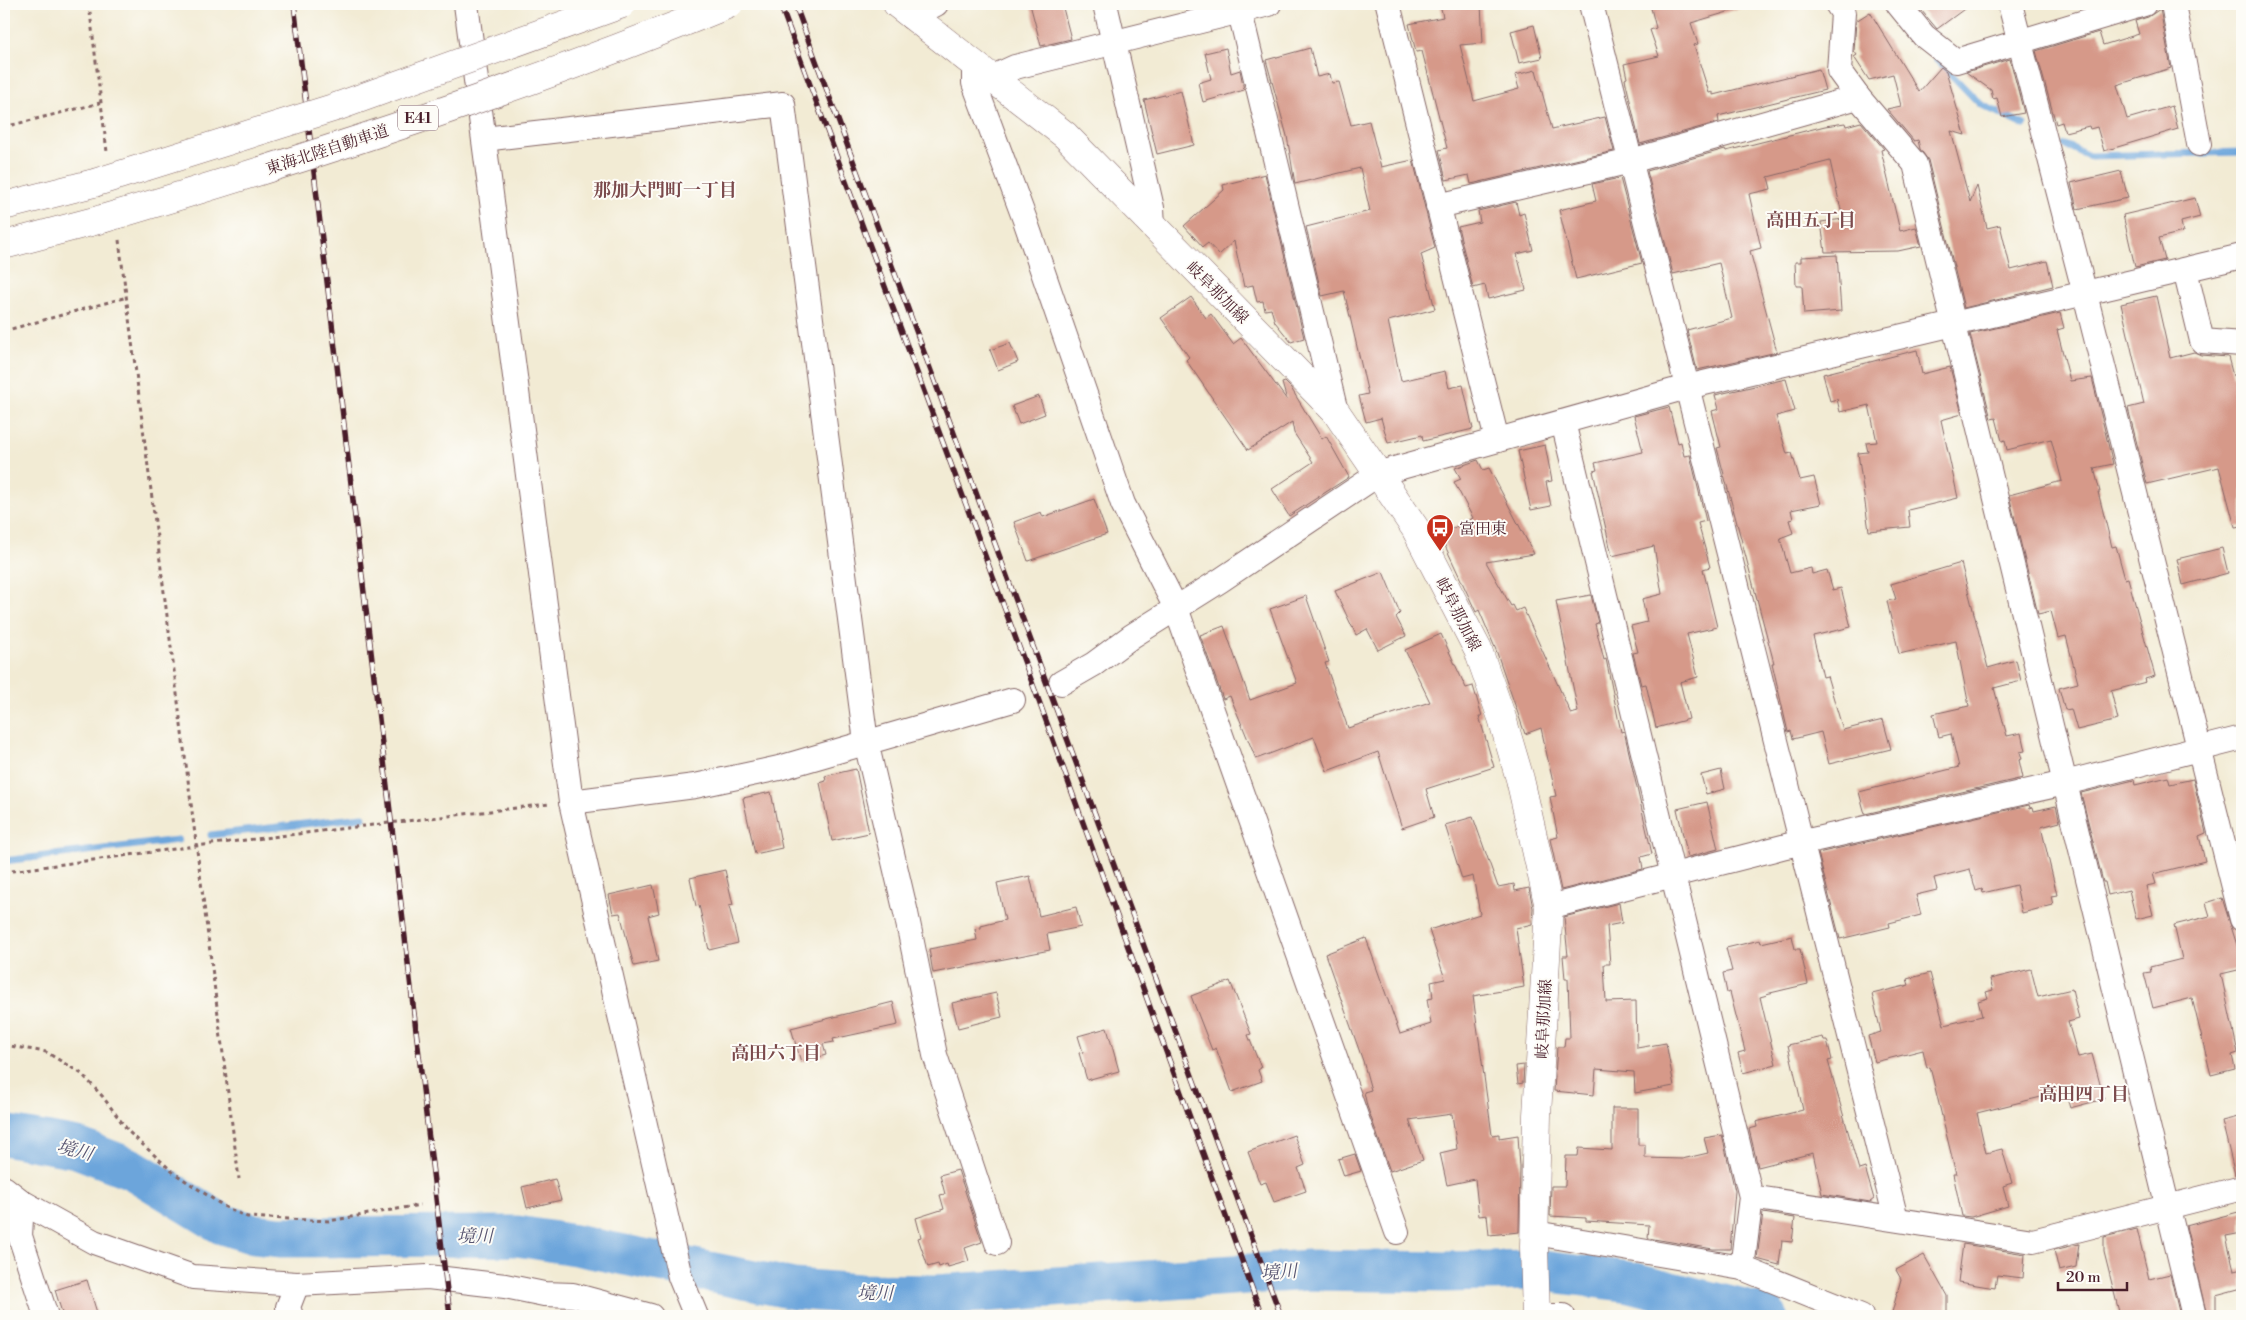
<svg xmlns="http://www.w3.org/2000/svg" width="2246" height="1320" font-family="'Libre Bodoni','Noto Serif JP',serif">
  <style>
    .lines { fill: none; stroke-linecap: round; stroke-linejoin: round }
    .stream { stroke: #6ca5db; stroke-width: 7 }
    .river { stroke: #6ca5db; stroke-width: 41 }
    .building { fill: #d69989 }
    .minor-casing { stroke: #856666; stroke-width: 26 }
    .major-casing { stroke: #856666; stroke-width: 29 }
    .highway-casing { stroke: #856666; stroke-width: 29 }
    .path { stroke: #856666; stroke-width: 3; stroke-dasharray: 4 4; stroke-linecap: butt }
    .minor { stroke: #fff; stroke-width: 24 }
    .major { stroke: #fff; stroke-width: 28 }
    .highway { stroke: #fff; stroke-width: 28 }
    .rail-casing { stroke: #4a1f2b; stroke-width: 5.5 }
    .rail { stroke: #fdfcf7; stroke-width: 4; stroke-dasharray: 11; stroke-linecap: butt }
    .highway-bridge-casing { stroke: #856666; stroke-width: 29; stroke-linecap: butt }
    .highway-bridge { stroke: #fff; stroke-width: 28 }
    .labels { text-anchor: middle; stroke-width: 4; stroke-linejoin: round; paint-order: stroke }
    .shield { fill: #fdfcf7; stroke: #806168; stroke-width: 1 }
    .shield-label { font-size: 15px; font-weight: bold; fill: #4a1f2b }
    .street-label { font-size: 16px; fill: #4a1f2b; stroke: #fdfcf7 }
    .poi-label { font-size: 16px; fill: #4a1f2b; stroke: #fdfcf7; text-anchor: start }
    .neighbourhood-label { font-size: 18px; font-weight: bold; fill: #7b4a4c; stroke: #fdfcf7 }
    .water-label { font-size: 18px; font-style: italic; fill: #585571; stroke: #fdfcf7 }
  </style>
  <rect width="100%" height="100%" fill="#fdfcf7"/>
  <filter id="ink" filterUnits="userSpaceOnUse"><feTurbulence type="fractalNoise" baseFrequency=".02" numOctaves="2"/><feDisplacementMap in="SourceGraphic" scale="10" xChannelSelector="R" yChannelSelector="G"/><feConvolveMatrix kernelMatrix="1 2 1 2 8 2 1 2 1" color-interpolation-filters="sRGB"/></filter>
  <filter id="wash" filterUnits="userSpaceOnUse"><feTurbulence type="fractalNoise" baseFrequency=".0096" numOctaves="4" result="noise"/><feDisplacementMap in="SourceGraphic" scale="20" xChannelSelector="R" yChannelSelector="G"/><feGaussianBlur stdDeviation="1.12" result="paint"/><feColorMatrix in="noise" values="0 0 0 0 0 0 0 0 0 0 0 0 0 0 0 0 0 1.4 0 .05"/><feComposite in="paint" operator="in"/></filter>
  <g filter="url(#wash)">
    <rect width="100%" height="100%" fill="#f2ebd4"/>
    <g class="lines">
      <g class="stream">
        <polyline points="1937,60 1980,104 2024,125"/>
        <polyline points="2065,145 2089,156 2242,152"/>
        <polyline points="211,835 363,817"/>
        <polyline points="4,861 178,840"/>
      </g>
      <polyline class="river" points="4,1135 77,1148 132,1169 222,1224 254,1234 280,1237 517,1236 575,1245 794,1289 859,1294 936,1295 1309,1270 1444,1272 1535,1270 1631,1282 1767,1316"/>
    </g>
    <g id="blocks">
      <g class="building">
        <polygon points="1030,4 1062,4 1071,39 1041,46"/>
        <polygon points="1440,4 1481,4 1483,43 1460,45 1474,101 1519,89 1515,75 1536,70 1552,129 1605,117 1614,151 1471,184 1469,175 1446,180 1439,150 1447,148 1422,51 1416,52 1409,24 1443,17"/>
        <polygon points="1650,4 1740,4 1741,8 1691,23 1698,44 1694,45 1709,93 1713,92 1713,95 1819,69 1825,90 1718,116 1719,122 1640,144 1625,79 1627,78 1624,64 1659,56 1650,30 1656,28"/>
        <polygon points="1916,4 1971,4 1937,29"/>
        <polygon points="2160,9 2171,68 2117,85 2127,119 2172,106 2178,129 2104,151 2097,127 2090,129 2089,126 2065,132 2062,122 2056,124 2036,51 2099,32 2103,45 2139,34 2135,21 2148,17"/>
        <polygon points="1870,12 1919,92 1941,67 1946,71 1965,135 1951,131 1970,202 1977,186 1987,228 2000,225 2011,270 2047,261 2053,286 1964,308 1928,160 1920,149 1918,140 1914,141 1887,109 1901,106 1893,74 1869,80 1854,57 1857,55 1854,51 1856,21"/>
        <polygon points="1534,25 1542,58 1519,63 1511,31"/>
        <polygon points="1226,48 1231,73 1240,70 1244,90 1203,102 1198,83 1211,79 1205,53"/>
        <polygon points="1310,48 1317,77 1330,74 1332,83 1339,82 1351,125 1369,121 1381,167 1413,160 1435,248 1421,254 1435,309 1388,321 1401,381 1445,371 1449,388 1463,385 1473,429 1423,441 1422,435 1388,443 1381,418 1366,422 1359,396 1368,394 1344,291 1322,296 1306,227 1370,211 1360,168 1295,184 1287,136 1266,60"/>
        <polygon points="2010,59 2024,113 2002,117 1997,98 1993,99 1991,90 1966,72"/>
        <polygon points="1181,91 1194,145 1157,154 1144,100"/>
        <polygon points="1861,122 1884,149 1881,150 1900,231 1916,227 1921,246 1898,251 1825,252 1821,222 1843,219 1830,161 1768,177 1771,189 1749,194 1761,248 1750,251 1777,352 1697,370 1687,330 1732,318 1719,263 1673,274 1647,171 1725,149 1726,151 1825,126 1845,123 1846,126"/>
        <polygon points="2121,171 2128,198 2077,209 2071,183"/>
        <polygon points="1265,174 1304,338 1291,342 1275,322 1271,309 1265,310 1263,301 1257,302 1253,285 1244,287 1234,241 1219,255 1208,243 1203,247 1184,226 1224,190 1223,185"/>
        <polygon points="1620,178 1642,263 1576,279 1559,210 1596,201 1592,184"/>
        <polygon points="2195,198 2200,217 2181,222 2183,232 2159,238 2165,260 2135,267 2123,215"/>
        <polygon points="1516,202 1519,215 1524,213 1533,250 1517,254 1526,290 1488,299 1485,285 1473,288 1458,227 1480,222 1478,211"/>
        <polygon points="1837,255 1841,311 1804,314 1802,286 1796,286 1795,262 1801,262 1801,257"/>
        <polygon points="2156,296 2170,358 2194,352 2201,355 2228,357 2233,376 2242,374 2242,526 2235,527 2219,467 2147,484 2128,408 2144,404 2121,304"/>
        <polygon points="1191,297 1206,318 1211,314 1233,344 1241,338 1287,400 1282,383 1285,382 1291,388 1322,439 1326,436 1349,477 1289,516 1272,489 1313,462 1294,433 1292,422 1248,450 1186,360 1189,357 1161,318"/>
        <polygon points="2060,313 2064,328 2057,330 2070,381 2092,378 2113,464 2094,468 2100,492 2098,492 2112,547 2116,546 2125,579 2128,578 2155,676 2145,679 2146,682 2111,691 2118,720 2077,730 2071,709 2065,710 2059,688 2078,683 2066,636 2058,638 2051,611 2038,614 2009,495 2062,481 2051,439 2007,450 2005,440 2002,441 1996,418 1991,419 1970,334"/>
        <polygon points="1010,343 1018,362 998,370 990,350"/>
        <polygon points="1917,350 1922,374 1950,367 1962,414 1941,420 1958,498 1908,510 1910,527 1869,531 1858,453 1868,452 1866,443 1877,442 1869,405 1840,412 1837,399 1830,401 1823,374"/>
        <polygon points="1786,379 1795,411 1776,416 1787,454 1792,453 1800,480 1814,477 1821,504 1791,510 1793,519 1789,520 1793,533 1780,538 1790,573 1811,568 1812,574 1827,570 1833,590 1841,588 1851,627 1813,636 1823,677 1827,676 1843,730 1883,720 1891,749 1829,764 1821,732 1793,739 1791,731 1788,732 1772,663 1774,663 1717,448 1721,447 1712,411 1719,409 1715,395"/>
        <polygon points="1039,396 1045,414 1019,424 1012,406"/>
        <polygon points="1669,407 1678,443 1681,442 1684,456 1690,455 1706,521 1698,523 1710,567 1703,569 1717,627 1687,634 1698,677 1680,682 1689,719 1656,728 1646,684 1641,685 1633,653 1638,652 1631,626 1647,622 1642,599 1662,594 1654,546 1612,556 1593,471 1597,470 1595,463 1643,452 1634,416"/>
        <polygon points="1545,445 1552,481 1546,482 1551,506 1531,510 1518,451"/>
        <polygon points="1478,460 1483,470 1489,468 1534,554 1486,562 1511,606 1513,605 1516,611 1523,608 1571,714 1578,712 1556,601 1591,595 1598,623 1595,624 1604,660 1606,659 1621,732 1624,731 1652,854 1641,857 1643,869 1561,890 1550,839 1558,837 1550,797 1556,796 1541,728 1525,734 1496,650 1479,610 1476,612 1440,535 1473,518 1454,482 1461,479 1455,468"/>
        <polygon points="1094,499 1107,534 1028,561 1014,522 1041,512 1043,517"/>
        <polygon points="2222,548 2228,573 2183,585 2177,559"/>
        <polygon points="1961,563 1988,668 2016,660 2021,681 1994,688 2007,736 2021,733 2025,751 2020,752 2022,759 2019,760 2023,778 1865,814 1859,792 1959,767 1951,734 1939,737 1933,714 1969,706 1956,641 1899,654 1887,601 1896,599 1891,584"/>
        <polygon points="1383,572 1400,613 1396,617 1406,636 1378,650 1367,629 1356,635 1335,591"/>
        <polygon points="1306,596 1329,662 1325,663 1348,728 1430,702 1405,650 1441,634 1466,688 1473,686 1482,716 1479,716 1494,767 1426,789 1434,817 1402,828 1378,752 1327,771 1314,737 1256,759 1230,696 1223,699 1200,635 1224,626 1250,700 1297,683 1270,609"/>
        <polygon points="856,769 869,833 832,841 820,783 826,781 825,776"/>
        <polygon points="1721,770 1725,789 1706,794 1701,775"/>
        <polygon points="2168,777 2170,784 2193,779 2206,833 2199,836 2205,861 2153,874 2156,884 2146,886 2153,915 2136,919 2129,890 2108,895 2105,882 2103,882 2081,793 2134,780 2135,785"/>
        <polygon points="771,792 782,848 755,854 743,798"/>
        <polygon points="1707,802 1718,849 1688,857 1677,809"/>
        <polygon points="2029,805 2030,808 2033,807 2034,811 2056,806 2060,822 2041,827 2057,895 2051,896 2053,905 2022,913 2016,885 1983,893 1982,889 1976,891 1970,869 1934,878 1937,890 1916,895 1921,915 1889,923 1890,927 1840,939 1818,853"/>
        <polygon points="1473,817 1498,887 1514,884 1515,891 1529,888 1533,908 1532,924 1516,928 1524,987 1473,996 1492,1135 1499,1134 1499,1138 1518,1135 1520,1167 1519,1232 1489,1235 1487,1215 1479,1216 1475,1179 1447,1185 1440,1153 1457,1149 1452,1114 1409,1120 1423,1160 1390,1171 1367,1106 1364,1092 1371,1090 1363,1061 1325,954 1366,938 1400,1034 1431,1024 1427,999 1433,998 1431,982 1445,979 1429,930 1480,914 1473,876 1462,879 1445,825"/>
        <polygon points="725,870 733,905 729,906 738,943 709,950 699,905 696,906 690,878"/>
        <polygon points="1030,876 1039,916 1076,907 1081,927 1047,934 1050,950 933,973 929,949 977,940 975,929 981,928 981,926 1005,920 997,883"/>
        <polygon points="653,885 659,913 648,916 658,961 634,966 620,913 613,914 609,895"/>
        <polygon points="2222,898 2242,961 2242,969 2221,974 2238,1053 2232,1055 2235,1069 2211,1075 2192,998 2153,1008 2144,973 2151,972 2150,967 2182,959 2174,925 2210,916 2206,903"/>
        <polygon points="1619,903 1622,923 1607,926 1610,964 1604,964 1606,1002 1636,1001 1637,1048 1666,1043 1674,1086 1635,1093 1634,1072 1596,1069 1594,1095 1554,1091 1557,1047 1564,1047 1565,1038 1570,1038 1568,979 1565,979 1563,956 1568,956 1564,917"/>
        <polygon points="1792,936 1795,949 1800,949 1808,984 1766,994 1767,995 1760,997 1776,1064 1743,1073 1738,1053 1745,1051 1730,992 1727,993 1723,973 1732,971 1726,948 1760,940 1761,943"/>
        <polygon points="2031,969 2038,997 2072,989 2079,1019 2068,1022 2078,1057 2092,1054 2104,1099 2070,1108 2065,1091 1977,1113 1986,1153 2002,1149 2012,1183 2003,1186 2008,1206 1971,1217 1962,1216 1953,1174 1956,1174 1930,1067 1927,1068 1923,1050 1875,1062 1868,1036 1881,1032 1872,994 1909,985 1907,979 1930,973 1944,1025 1982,1016 1978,1001 1988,998 1986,992 1993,990 1990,979"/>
        <polygon points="1230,981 1251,1034 1248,1035 1261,1068 1258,1070 1262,1081 1232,1092 1216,1048 1212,1050 1191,996"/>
        <polygon points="996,993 1002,1017 958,1028 952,1003"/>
        <polygon points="893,1002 898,1025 833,1039 834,1042 823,1044 826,1055 801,1062 791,1028"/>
        <polygon points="1107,1028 1119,1071 1087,1080 1079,1053 1083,1052 1078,1036"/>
        <polygon points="1823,1037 1824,1040 1827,1040 1832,1060 1828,1061 1859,1170 1865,1168 1874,1199 1870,1202 1822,1194 1813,1153 1758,1167 1749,1129 1757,1127 1756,1122 1803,1110 1788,1045"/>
        <polygon points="1524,1065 1523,1083 1518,1084 1516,1066"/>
        <polygon points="1612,1108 1638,1108 1638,1145 1645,1145 1645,1158 1682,1159 1708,1153 1704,1138 1722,1135 1735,1191 1730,1249 1713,1249 1648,1238 1649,1225 1586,1221 1586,1218 1550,1216 1551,1186 1565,1186 1566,1156 1578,1156 1579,1148 1612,1150"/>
        <polygon points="2242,1116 2242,1174 2235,1175 2222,1121"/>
        <polygon points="1294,1135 1305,1165 1298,1168 1306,1191 1274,1202 1266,1182 1260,1184 1248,1152"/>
        <polygon points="1355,1154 1361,1171 1344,1176 1338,1159"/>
        <polygon points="958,1170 982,1242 965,1248 969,1261 948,1267 947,1264 939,1267 938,1264 928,1267 918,1238 921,1237 916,1218 944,1209 940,1195 945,1194 940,1175"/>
        <polygon points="555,1179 561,1200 527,1208 522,1187"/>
        <polygon points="2242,1211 2242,1233 2226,1236 2234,1270 2242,1268 2242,1288 2216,1295 2216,1316 2207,1316 2186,1226"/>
        <polygon points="1763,1213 1795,1218 1792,1242 1782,1241 1779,1265 1757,1259"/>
        <polygon points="2137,1229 2149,1279 2170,1274 2180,1316 2120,1316 2104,1252 2104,1237"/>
        <polygon points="1963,1244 2025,1254 2023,1278 1997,1275 1995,1288 1958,1282"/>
        <polygon points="2079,1244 2076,1267 2059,1271 2054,1250"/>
        <polygon points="1924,1255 1947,1296 1947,1316 1891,1316 1901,1279 1896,1270"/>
        <polygon points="87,1280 98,1316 63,1316 55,1290"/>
      </g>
    </g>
  </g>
  <g filter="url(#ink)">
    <use href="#blocks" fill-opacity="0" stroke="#856666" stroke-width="1"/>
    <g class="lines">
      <defs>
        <g id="minor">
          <polyline points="466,4 571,802 680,1277 696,1316"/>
          <polyline points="1105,4 1152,208 1153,226"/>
          <polyline points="1238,4 1336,412"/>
          <polyline points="1388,4 1497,440"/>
          <polyline points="1591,4 1896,1219"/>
          <polyline points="1837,4 1843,13 1839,71 1858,97 1915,164 2194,1316"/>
          <polyline points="1898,4 1924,36 1956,61 2144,4"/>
          <polyline points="2010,4 2085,294 2242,919"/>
          <polyline points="2173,4 2199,144"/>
          <polyline points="911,17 936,4"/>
          <polyline points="974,63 974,83 1025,220 1123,504 1176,608 1397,1232"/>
          <polyline points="993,77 1015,67 1269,4"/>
          <polyline points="484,139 783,104 866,742 906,913 935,1055 997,1243"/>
          <polyline points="1438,206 1631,161 1858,97"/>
          <polyline points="2185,270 2202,341 2242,344"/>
          <polyline points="1563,422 1751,1197 1742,1268"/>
          <polyline points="1061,683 1094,664 1132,636 1221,580 1380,473 1687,387 2242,256"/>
          <polyline points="571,802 695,786 779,768 1013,700"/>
          <polyline points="1549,907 1786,846 2065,783 2242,738"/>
          <polyline points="4,1188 22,1202 94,1242 193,1277 297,1284 428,1277 505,1286 544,1294 573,1295 651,1316"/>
          <polyline points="1751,1197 2033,1241 2242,1188"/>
          <polyline points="22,1202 20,1236 46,1316"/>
          <polyline points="1535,1233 1742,1268 1861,1316"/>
          <polyline points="291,1316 288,1307 297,1284"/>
          <polyline points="1537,1316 1563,1316"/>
        </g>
        <polyline id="major" points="897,4 1065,135 1336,412 1415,528 1478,650 1502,718 1520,779 1549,907 1537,1115 1534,1247 1536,1316"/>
        <g id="highway">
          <polyline points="4,206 94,183"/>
          <polyline points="4,245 102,219"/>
        </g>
      </defs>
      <use href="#minor" class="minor-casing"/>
      <use href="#major" class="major-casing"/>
      <use href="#highway" class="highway-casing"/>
      <g class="path">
        <polyline points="89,4 107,152"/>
        <polyline points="4,127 100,103"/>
        <polyline points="119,240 239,1179"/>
        <polyline points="4,331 127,297"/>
        <polyline points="4,872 196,846 549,804"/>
        <polyline points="4,1045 46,1052 82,1074 103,1097 129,1132 174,1173 225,1207 247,1217 329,1221 420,1205"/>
      </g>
      <use href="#minor" class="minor"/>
      <use href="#major" class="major"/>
      <use href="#highway" class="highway"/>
      <defs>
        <g id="rail">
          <polyline points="294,4 450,1316"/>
          <polyline points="780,4 1036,693 1262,1316"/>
          <polyline points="795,4 1281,1316"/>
        </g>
      </defs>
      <use href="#rail" class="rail-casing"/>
      <use href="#rail" class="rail"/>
      <defs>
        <g id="highway-bridge">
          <polyline points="94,183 336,107 622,4"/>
          <path d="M102,219C313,157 525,88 729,4"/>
        </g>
      </defs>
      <use href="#highway-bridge" class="highway-bridge-casing"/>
      <use href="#highway-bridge" class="highway-bridge"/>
    </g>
  </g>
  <defs>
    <symbol id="bus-pin" viewBox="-11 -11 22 30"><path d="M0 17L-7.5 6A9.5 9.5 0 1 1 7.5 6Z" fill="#c8321e" stroke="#fdfcf7"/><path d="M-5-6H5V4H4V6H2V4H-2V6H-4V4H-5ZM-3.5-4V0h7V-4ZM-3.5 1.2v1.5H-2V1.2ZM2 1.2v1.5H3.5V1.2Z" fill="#fff"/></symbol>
  </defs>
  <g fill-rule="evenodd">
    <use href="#bus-pin" x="1424" y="512" width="32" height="43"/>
  </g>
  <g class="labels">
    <rect class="shield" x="398" y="105.5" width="40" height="25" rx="4"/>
    <g class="shield-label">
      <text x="418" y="123">E41</text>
    </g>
    <g class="street-label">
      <text transform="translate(327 149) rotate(-18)" y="6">東海北陸自動車道</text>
      <text transform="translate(1218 292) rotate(45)" y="6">岐阜那加線</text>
      <text transform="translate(1459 614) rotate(63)" y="6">岐阜那加線</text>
      <text transform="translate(1543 1019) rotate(-87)" y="6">岐阜那加線</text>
    </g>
    <g class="poi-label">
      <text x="1459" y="534">富田東</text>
    </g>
    <g class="neighbourhood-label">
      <text x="665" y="196">那加大門町一丁目</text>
      <text x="1811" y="226">高田五丁目</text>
      <text x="776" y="1059">高田六丁目</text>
      <text x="2084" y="1100">高田四丁目</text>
    </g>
    <g class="water-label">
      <text transform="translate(75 1150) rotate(15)" y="6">境川</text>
      <text x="475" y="1242">境川</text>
      <text transform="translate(1279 1272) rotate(-4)" y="6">境川</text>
      <text transform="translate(875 1293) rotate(1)" y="6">境川</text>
    </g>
  </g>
  <rect width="2246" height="1320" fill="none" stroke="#fdfcf7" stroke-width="20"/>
  <path d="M2058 1282v8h69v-8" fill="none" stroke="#4a1f2b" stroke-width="2.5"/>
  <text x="2066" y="1282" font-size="15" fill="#4a1f2b" stroke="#fdfcf7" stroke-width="4" paint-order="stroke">20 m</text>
</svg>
